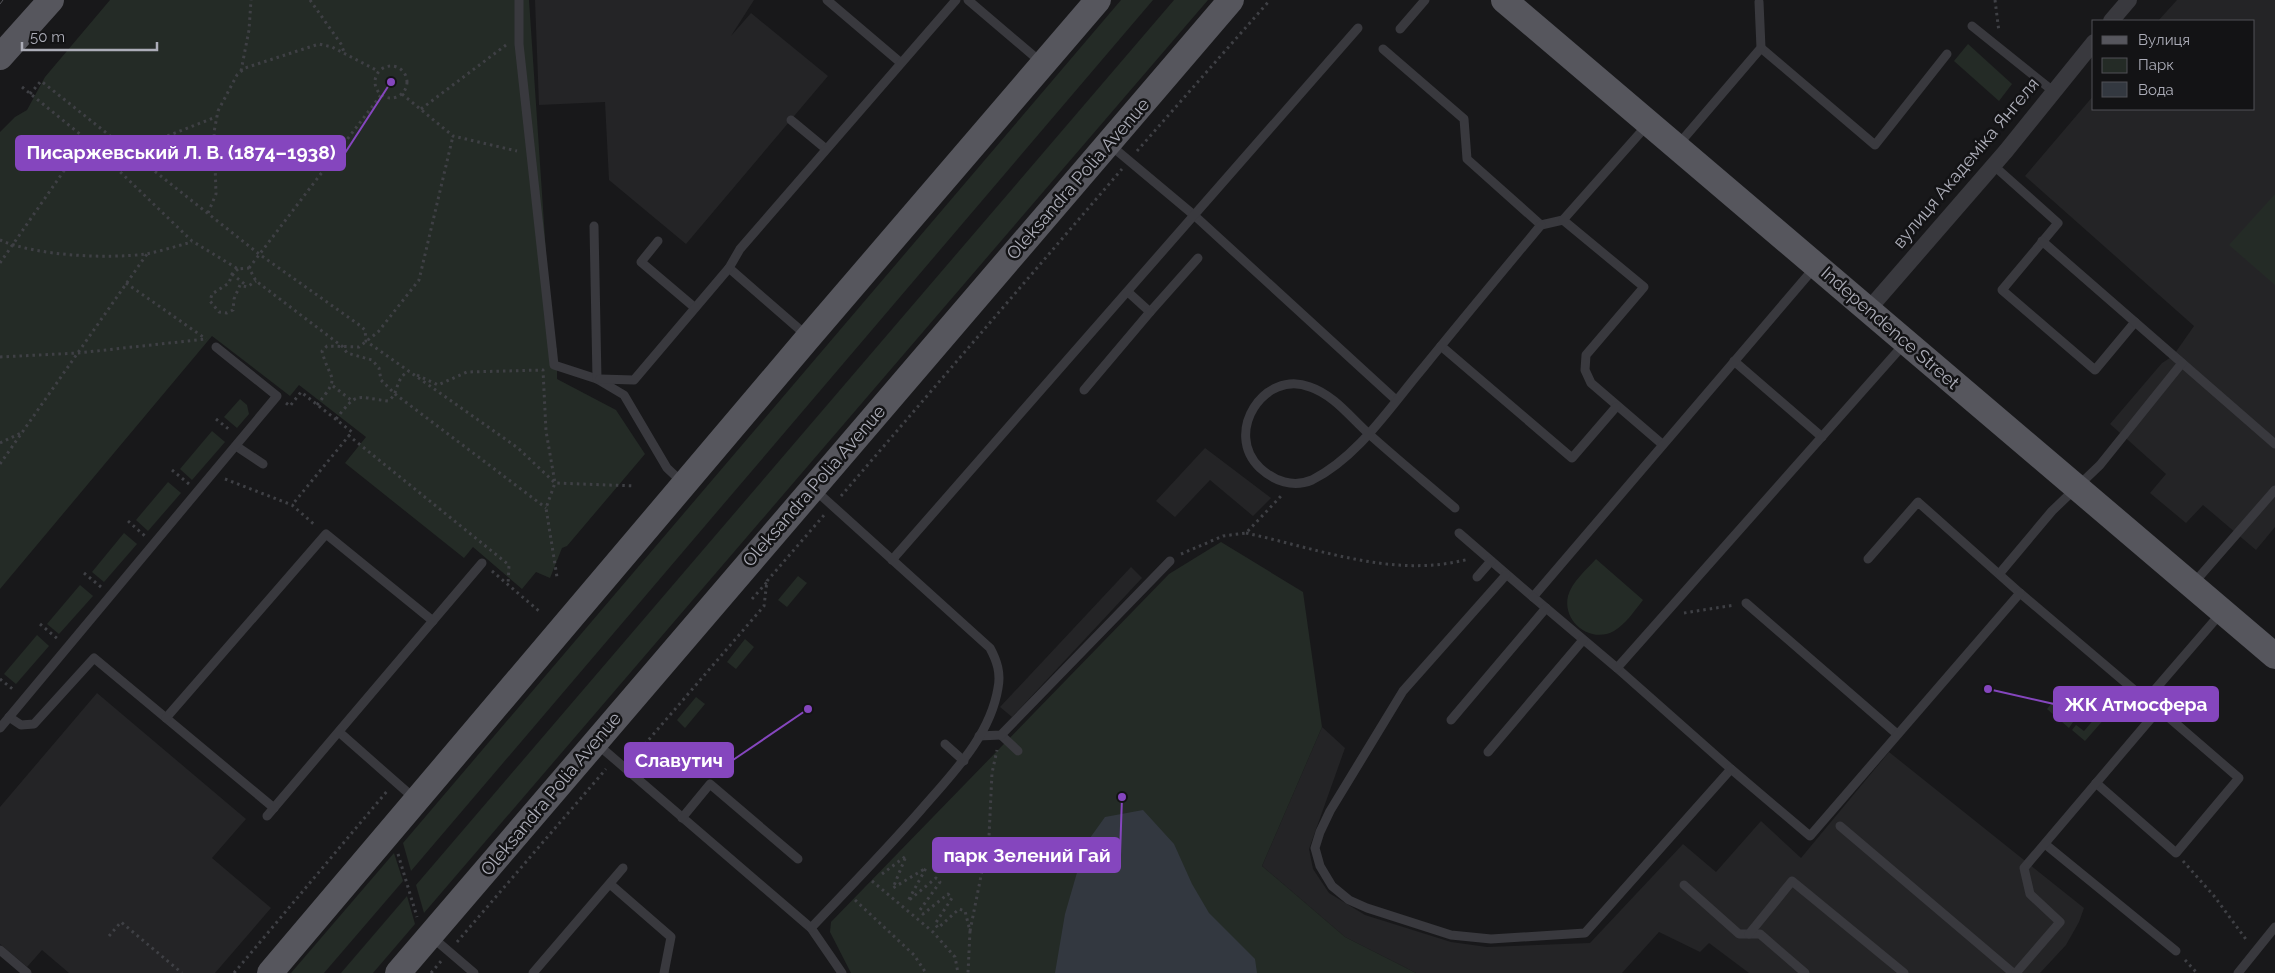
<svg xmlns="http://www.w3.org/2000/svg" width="2275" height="973" font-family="Raleway,sans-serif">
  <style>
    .built { fill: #242426 }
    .green { fill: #242b26 }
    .water { fill: #333840 }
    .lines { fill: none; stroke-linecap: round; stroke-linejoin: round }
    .path { stroke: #3f4045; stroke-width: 3; stroke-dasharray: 2.5 4; stroke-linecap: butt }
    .service { stroke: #39393e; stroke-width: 9 }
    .minor { stroke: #39393e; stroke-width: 16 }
    .primary { stroke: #56565d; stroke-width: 26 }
    .tram { stroke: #535359; stroke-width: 1 }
    .labels { text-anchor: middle; stroke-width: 5; stroke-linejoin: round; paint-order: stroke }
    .street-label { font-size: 18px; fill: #acadb8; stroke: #131315 }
    .leader { fill: none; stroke: #8546be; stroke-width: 2 }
    .callout-dot { fill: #8546be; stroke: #131315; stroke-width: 2 }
    .callout { fill: #8546be; stroke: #8546be; stroke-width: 2 }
    .callout-label { font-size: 19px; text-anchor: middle; font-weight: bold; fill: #fff }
  </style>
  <rect width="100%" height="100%" fill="#18181a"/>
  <g class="built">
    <polygon points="535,0 754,0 731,36 751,13 828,76 686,244 609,180 605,102 539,105"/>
    <polygon points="2177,0 2275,0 2275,527 2256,550 2203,505 2186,523 2150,493 2166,474 2110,424 2162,363 2173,356 2194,326 2025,176 2094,95 2094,109 2254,109 2254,21 2158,21"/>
    <polygon points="1205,448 1271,498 1253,516 1210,480 1175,517 1156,501"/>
    <polygon points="1131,567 1142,578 1012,717 1000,707"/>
    <polygon points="97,693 246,819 212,858 271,908 215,973 69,973 42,950 27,967 0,944 0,807"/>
    <polygon points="1322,727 1345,748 1309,849 1313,869 1329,893 1365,915 1451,942 1487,947 1590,943 1683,844 1716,872 1761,821 1801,858 1889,752 2084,908 2079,922 2066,945 2040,973 1749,973 1709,943 1700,952 1659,932 1622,973 1416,973 1345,937 1262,866"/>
  </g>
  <g class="green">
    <polygon points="110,0 529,0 552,342 557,349 557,379 616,410 645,454 567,546 562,548 550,578 536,572 522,589 473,547 464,558 345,463 366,437 299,385 290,396 212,336 0,589 0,132 15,117 27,110 45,77"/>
    <polygon points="1121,0 1153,0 411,871 403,843"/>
    <polygon points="1174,0 1208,0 424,913 416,885"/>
    <polygon points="1968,44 2012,84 1999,101 1954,61"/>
    <polygon points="2275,194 2275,285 2229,245"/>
    <polygon points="240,399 247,405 249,414 237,428 224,417"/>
    <polygon points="212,431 225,442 192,480 180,469"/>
    <polygon points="168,482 181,493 148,531 136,520"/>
    <polygon points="124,533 137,544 104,582 92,572"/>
    <polygon points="1221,542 1303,592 1322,727 1262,866 1345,937 1416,973 851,973 830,932 831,922 1169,574"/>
    <path d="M1596,559L1643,600C1635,610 1626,624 1614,631C1591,644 1562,622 1568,596C1572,582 1586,570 1596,559Z"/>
    <polygon points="798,576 807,583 787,607 778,600"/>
    <polygon points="80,585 93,596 59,634 47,624"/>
    <polygon points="37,635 49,646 16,684 4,674"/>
    <polygon points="745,639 754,647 736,669 727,662"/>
    <polygon points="2077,695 2087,704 2085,707 2077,700 2065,715 2073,722 2069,728 2047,709 2056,698"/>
    <polygon points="696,697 705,704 685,728 677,720"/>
    <polygon points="2091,707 2096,711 2113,709 2085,741 2072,730 2076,725 2084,731 2096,717 2088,710"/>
    <polygon points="394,853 403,881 324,973 291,973"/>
    <polygon points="407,896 415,924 373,973 341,973"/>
  </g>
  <polygon class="water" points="1143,810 1174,844 1192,884 1209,913 1255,959 1257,973 1055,973 1065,914 1085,845 1105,817"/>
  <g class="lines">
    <g class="path">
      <polyline points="310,0 341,44 344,52"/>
      <polyline points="1995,0 1999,32"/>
      <circle cx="391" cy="82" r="16"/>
      <polyline points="241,71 249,30 251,0"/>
      <polyline points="22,87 86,139 192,241 238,269 249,268 256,281 343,347 347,353 372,360 379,368 381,380 395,394 546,508"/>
      <polyline points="30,94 41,81 259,254 358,324 365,330 366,341 518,448 555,483 635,486"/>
      <polyline points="402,94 453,136 517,151"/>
      <polyline points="421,109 506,45"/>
      <polyline points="1137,151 1270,0"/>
      <polyline points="132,152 144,145 216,117"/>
      <polyline points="208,213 216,194 214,132 218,111 237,75 245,68 319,44 332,47 378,71"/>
      <path d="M0,240C37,256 106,259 146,254C161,251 177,246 192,242"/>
      <polyline points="0,263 86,139"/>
      <polyline points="249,268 381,95"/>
      <polyline points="238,269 232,274 229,283 212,294 210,301 219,312 227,313 233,310 234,299 240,285 247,287 256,281"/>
      <polyline points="232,274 247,286"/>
      <polyline points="126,283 206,339"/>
      <polyline points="0,357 78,353 206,339"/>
      <polyline points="417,375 438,385 467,372 543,370 546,431 555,483 546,508 557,577"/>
      <polyline points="333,386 351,400"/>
      <polyline points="286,403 290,406 301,392 352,432 292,505"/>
      <path d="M317,405C342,374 330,383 322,351L327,346L359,347L378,332L419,280L453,136"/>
      <polyline points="216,419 231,431"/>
      <path d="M336,419C358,391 355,397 388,401C400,393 394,379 409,371"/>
      <polyline points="348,435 509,565 508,585"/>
      <polyline points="0,443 23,432"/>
      <polyline points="0,464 147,254"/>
      <polyline points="172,470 189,484"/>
      <polyline points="225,479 292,505 316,526"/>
      <polyline points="841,496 1122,169"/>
      <polyline points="128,521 145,536"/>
      <path d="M1246,533C1319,549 1394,579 1469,559"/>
      <polyline points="1181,554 1223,536 1246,533 1282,495"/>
      <polyline points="492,571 539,611"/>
      <polyline points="84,573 101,587"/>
      <polyline points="752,599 767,582"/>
      <polyline points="1684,613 1735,605"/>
      <polyline points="40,624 59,640"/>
      <polyline points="0,679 15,691"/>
      <polyline points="627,753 645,744 764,606 767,581 825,514"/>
      <polyline points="398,854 417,917"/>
      <polyline points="2183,861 2214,896 2248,942"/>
      <polyline points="882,874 906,856 893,888 926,868 908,901 936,878 940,882 920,910 923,914 948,894 952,898 935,924 938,928 959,909 965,911 970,931 968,973"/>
      <polyline points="872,881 933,932 955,957 958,973"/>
      <polyline points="855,900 914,955 926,973"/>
      <polyline points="970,931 989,836 992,773 997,750"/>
      <polyline points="109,936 121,922 182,973"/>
      <polyline points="457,942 606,769"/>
      <polyline points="2185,960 2197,973"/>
      <polyline points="234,973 388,790"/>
      <polyline points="431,973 442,960"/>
    </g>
    <g class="service">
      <polyline points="519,0 519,44 554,365 597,379 624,395 667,468 682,482"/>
      <polyline points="827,0 901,63"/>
      <polyline points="968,0 1042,63"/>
      <polyline points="1972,26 2053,91"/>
      <polyline points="1400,29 1425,0"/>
      <polyline points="1761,48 1875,145 1947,54"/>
      <polyline points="1383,49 1464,119 1467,159 1541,225 1563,220"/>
      <polyline points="791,120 826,149"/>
      <polyline points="1648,124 1563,220 1644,287 1586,355 1585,370 1591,383 1662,444"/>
      <polyline points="1109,144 1195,216 1396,400"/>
      <polyline points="1678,145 1761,48 1759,2"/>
      <polyline points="1993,165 2058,223 2002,290 2095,370 2135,322"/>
      <polyline points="594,226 597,379"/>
      <polyline points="658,241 641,262 694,307"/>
      <polyline points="2042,241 2275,444"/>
      <polyline points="729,268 806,335"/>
      <polyline points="1128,292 1150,312 1198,258"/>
      <polyline points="1441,346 1572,458 1616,407"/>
      <polyline points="1734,361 1822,437"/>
      <polyline points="600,379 634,380 729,268 740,249 956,0"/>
      <polyline points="1084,390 1150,312"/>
      <polyline points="236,446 263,464"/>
      <path d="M1455,508C1426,483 1397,459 1369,434C1351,418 1334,395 1310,387C1264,369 1223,433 1260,468C1274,481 1293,488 1312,480C1358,457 1390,407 1423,368C1462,320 1501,273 1541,225"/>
      <polyline points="1459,533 1533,597 1815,267"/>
      <polyline points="1868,559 1918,502 2020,593 2146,700 2221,613"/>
      <polyline points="892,560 1358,28"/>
      <polyline points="2000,573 2052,511 2100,465 2182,363"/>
      <polyline points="1506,575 1403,691 1330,811 1320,832 1315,848 1320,866 1332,886 1349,900 1367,908 1451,935 1491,939 1585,933 1731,769 1617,668"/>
      <polyline points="1477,577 1491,561"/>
      <polyline points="2193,584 2275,490"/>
      <polyline points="1533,597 1617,668 1905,343"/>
      <polyline points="1746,603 1897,734"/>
      <polyline points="9,717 21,725 34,724 94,658 274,808"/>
      <polyline points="166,718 326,534 433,621"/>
      <polyline points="1451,720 1546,608"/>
      <polyline points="0,728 277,396 216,347"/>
      <polyline points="339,732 415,799"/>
      <polyline points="1001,735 1018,751"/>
      <polyline points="979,736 1001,735 1170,561"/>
      <polyline points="597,744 811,928 842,973"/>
      <polyline points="945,744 964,761"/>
      <polyline points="1488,752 1583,640"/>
      <polyline points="1731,769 1810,836 2020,593"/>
      <polyline points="2096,783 2176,853 2239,778 2159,709"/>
      <polyline points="267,816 482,563"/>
      <polyline points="682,818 710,784 798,859"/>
      <polyline points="1840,826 2013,973"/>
      <polyline points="2045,844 2176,951"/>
      <polyline points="610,884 671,937 664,973"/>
      <polyline points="1684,885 1739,934 1760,934 1805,973"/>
      <path d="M811,928C848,889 885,851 920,811C951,775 990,737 998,688C1001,673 997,661 990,648L815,490"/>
      <polyline points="1749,934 1792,881 1904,973"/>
      <polyline points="432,937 474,973"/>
      <polyline points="0,950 27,973"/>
      <polyline points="533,973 623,868"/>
      <polyline points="2016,973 2060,922 2030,894 2024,868 2159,709 2146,700"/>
      <polyline points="2238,973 2275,927"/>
    </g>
    <g class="minor">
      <polyline points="2111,21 2129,0"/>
      <polyline points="1868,310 2006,151 2094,42"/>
    </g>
    <g class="primary">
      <polyline points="1504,0 2275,656"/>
      <polyline points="0,57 51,0"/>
      <polyline points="270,973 808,338 1098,0"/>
      <polyline points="398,973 1231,0"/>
    </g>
    <polyline class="tram" points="0,4 3,0"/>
  </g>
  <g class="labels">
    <g class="street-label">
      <text transform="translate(1966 163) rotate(-50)" y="6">вулиця Академіка Янгеля</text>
      <text transform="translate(1078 179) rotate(-49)" y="6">Oleksandra Polia Avenue</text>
      <text transform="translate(1890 328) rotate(41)" y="6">Independence Street</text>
      <text transform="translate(814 486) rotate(-49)" y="6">Oleksandra Polia Avenue</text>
      <text transform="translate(551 794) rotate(-50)" y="6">Oleksandra Polia Avenue</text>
    </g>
  </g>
  <path class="leader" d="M391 82L345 153M1988 689L2054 704M808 709L733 760M1122 797L1120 855"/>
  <g class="callout-dot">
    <circle cx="391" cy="82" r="5"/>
    <circle cx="1988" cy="689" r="5"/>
    <circle cx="808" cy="709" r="5"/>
    <circle cx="1122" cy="797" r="5"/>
  </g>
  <g class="callout">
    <rect x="16" y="136" width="329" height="34" rx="5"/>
    <rect x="2054" y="687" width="164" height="34" rx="5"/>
    <rect x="625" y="743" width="108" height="34" rx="5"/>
    <rect x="933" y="838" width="187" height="34" rx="5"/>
  </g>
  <g class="callout-label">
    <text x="181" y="159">Писаржевський Л. В. (1874–1938)</text>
    <text x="2136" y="711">ЖК Атмосфера</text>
    <text x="679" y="767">Славутич</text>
    <text x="1027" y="862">парк Зелений Гай</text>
  </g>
  <rect x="2092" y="20" width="162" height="90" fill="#131315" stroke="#505156"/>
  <rect x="2102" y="36" width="25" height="8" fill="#56565d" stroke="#505156"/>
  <text x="2138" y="45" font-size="15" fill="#acadb8">Вулиця</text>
  <rect x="2102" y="58" width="25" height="15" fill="#242b26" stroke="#505156"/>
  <text x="2138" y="70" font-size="15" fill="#acadb8">Парк</text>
  <rect x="2102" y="82" width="25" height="15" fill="#333840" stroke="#505156"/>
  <text x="2138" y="95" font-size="15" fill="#acadb8">Вода</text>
  <path d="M22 42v8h135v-8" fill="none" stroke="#acadb8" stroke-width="2.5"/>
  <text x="30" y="42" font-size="15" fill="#acadb8" stroke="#131315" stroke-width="4" paint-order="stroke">50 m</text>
</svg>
